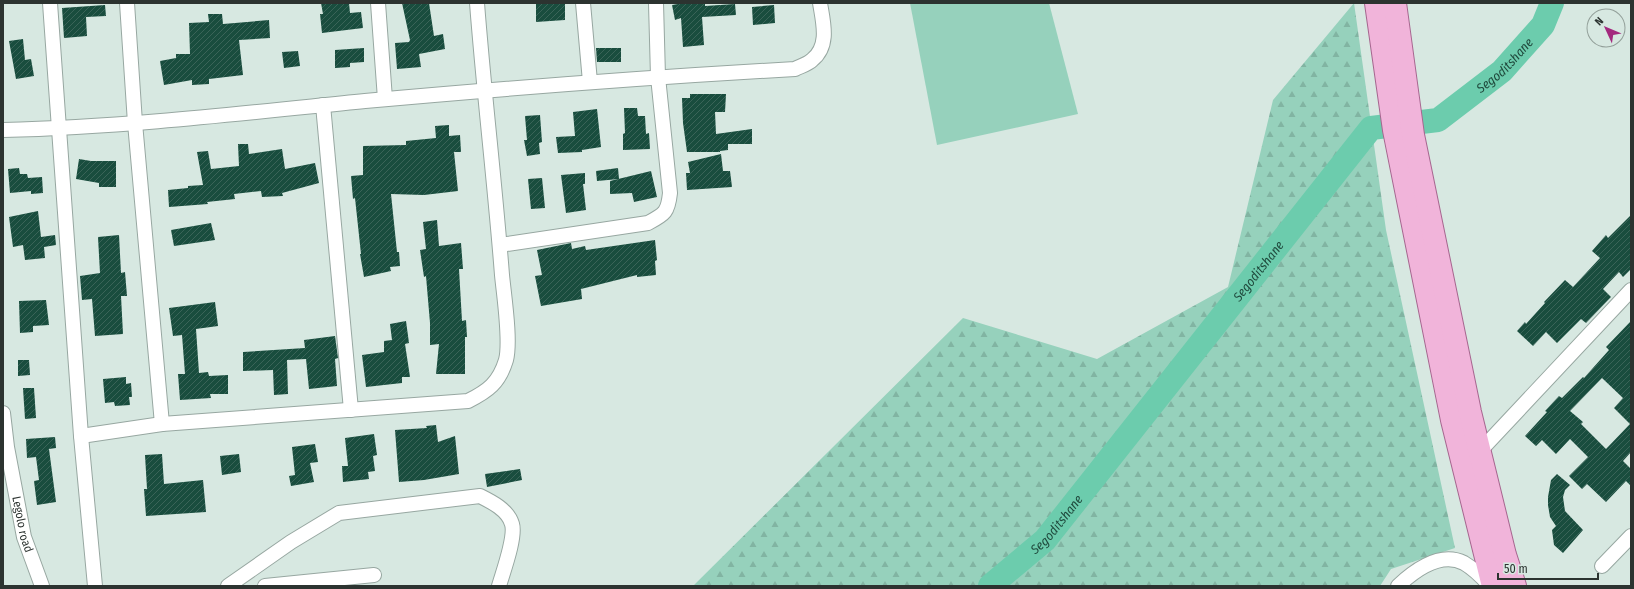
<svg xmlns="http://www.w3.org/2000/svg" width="1634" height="589" font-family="'Fira Sans Condensed',sans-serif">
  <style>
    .forest { fill: url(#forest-firs) }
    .pitch { fill: #96d1bc }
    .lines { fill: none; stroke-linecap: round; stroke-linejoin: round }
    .river { stroke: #6cccad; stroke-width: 24 }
    .building { fill: url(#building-hatch); fill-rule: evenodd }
    .minor-casing { stroke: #97a7a1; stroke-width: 16 }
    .primary-casing { stroke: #a6668f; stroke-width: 24 }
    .minor { stroke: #fff; stroke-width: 14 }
    .primary { stroke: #f1b4da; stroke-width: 22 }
    .labels { text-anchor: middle; stroke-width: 4; stroke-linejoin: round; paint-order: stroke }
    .street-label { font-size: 12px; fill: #2c3330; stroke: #d7e8e1 }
    .water-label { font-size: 13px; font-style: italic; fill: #1f493c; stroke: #d7e8e1 }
  </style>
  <defs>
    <pattern id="forest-firs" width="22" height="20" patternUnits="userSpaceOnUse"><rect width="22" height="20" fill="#96d1bc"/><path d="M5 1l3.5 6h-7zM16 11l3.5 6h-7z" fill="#81b4a2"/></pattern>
    <pattern id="building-hatch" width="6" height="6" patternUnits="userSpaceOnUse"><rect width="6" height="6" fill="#194d3e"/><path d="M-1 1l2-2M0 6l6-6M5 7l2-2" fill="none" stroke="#3a6458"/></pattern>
  </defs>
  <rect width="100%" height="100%" fill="#d7e8e1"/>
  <polygon class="forest" points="1354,3 1386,230 1455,548 1391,569 1380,586 693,586 963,318 1097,359 1228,287 1273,100"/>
  <polygon class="pitch" points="910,3 1049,3 1078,114 937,145"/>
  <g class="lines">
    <path class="river" id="s1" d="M990,586L1045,540L1371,128L1438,120L1502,71L1543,25L1552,3"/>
  </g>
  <g class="building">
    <polygon points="321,3 349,3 350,13 361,12 363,28 322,33 320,14 323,14"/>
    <polygon points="402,3 429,3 434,36 443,34 445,49 419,54 421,67 397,69 395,43 409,42 410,40"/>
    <polygon points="536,3 565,3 565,20 536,22"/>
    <polygon points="684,3 705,3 705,6 735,4 736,15 702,17 704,45 683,47 681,18 675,20 672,5"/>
    <polygon points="105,5 106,16 86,17 87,36 64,38 62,8"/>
    <polygon points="774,5 775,23 753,25 752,7"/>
    <polygon points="208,14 222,14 223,24 269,20 270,38 239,40 243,75 209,79 209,84 192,85 192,80 164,85 160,61 176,58 176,54 190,54 189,23 209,22"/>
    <polygon points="23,39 25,60 31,59 34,76 16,79 9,41"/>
    <polygon points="364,48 364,62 350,63 350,67 335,68 335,50"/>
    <polygon points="596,48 621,48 621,62 597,62"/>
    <polygon points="298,51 300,66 284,68 282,52"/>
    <polygon points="690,94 726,94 725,112 715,112 716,134 752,129 752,144 728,144 728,150 720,151 720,152 687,152 683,123 682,98 690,98"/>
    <polygon points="624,108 637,108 638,116 645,116 646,134 649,133 650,149 623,150 623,134 625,133"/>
    <polygon points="597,109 601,147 582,150 582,152 558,153 556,137 575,136 573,112"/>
    <polygon points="540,115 542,142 539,143 540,154 527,156 524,140 527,140 525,116"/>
    <polygon points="449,125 449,136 460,135 461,152 454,152 458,191 424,195 391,194 397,252 399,252 400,266 390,267 391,271 364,277 360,254 361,254 355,198 353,199 351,176 363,175 363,146 406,145 406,141 436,138 435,126"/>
    <polygon points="238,144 248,144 249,154 282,149 285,169 315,163 319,183 282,193 283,196 262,197 261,191 234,194 235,199 207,202 208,204 169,207 168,190 188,188 188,186 203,185 197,152 208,151 211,169 239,166"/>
    <polygon points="721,154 723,171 730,171 732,187 687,190 686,173 690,173 688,162"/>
    <polygon points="79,159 91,161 116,161 116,187 99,187 99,183 76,179"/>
    <polygon points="19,168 20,174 27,174 28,178 42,177 43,193 31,194 31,191 10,193 8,169"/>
    <polygon points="618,168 619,179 597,181 596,171"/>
    <polygon points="651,171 657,197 634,202 632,193 610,194 610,181"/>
    <polygon points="585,173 585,184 583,184 586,210 566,213 561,175"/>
    <polygon points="542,178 545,208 531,209 528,179"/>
    <polygon points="38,211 41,237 55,235 56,245 44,247 45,258 25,260 23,245 13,247 9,217"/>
    <polygon points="1631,215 1631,269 1623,277 1619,272 1603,289 1611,297 1586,323 1581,319 1557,343 1546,332 1533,346 1517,331 1525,322 1526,324 1545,303 1544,302 1565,280 1573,287 1600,258 1592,251 1606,235 1608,238"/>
    <polygon points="437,220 439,246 461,243 463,269 459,269 462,321 466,320 467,337 465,337 465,374 436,374 439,344 430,345 430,323 426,276 424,277 420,250 426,249 423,222"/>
    <polygon points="211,223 215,240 174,246 171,230"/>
    <polygon points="119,235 121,273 125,272 127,296 121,296 123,334 95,336 92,299 82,300 80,276 100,273 98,237"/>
    <polygon points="655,240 657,260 655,261 656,275 637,277 637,275 581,289 582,299 541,306 535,276 542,275 537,250 571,243 572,249 585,246 586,250"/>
    <polygon points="46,300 49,325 33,326 33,332 20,333 19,301"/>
    <polygon points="215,302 218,326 196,329 199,373 208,372 209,376 228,375 228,394 210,394 211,398 180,400 178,374 185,374 182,335 173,336 169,308"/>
    <polygon points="406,321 409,343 405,344 410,377 402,377 402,383 366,387 362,355 384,352 384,341 392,340 390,324"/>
    <path d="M1631,321V452L1623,461L1631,469V486L1626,481L1606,502L1587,484L1582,489L1569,476L1588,457L1570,439L1556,454L1542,440L1536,446L1525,436L1547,412L1545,411L1559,396L1562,398L1583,377L1584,378L1609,350L1606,347ZM1602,378L1623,398L1614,408L1630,424L1606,449L1581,424L1583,422L1570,411Z"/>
    <polygon points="335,336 338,358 335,359 337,386 309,389 306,359 287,360 288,394 274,395 273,370 243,371 243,352 305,348 304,340"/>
    <polygon points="18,360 29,360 30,375 18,376"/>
    <polygon points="126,377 126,384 131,383 132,397 129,397 130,405 115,406 114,402 105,403 103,379"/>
    <polygon points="23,388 34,388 36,418 25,419"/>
    <polygon points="436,425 438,442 455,436 459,474 424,480 399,482 395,430 427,428 426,426"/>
    <polygon points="374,434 377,455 373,456 375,471 368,472 369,479 343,482 342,466 348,466 345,438"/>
    <polygon points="55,437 56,448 49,449 56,502 37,505 34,481 39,480 36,457 27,458 26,439"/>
    <polygon points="315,444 318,462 310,463 314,482 291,486 289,476 295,475 292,447"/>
    <polygon points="162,454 164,484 203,480 206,512 146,516 144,489 147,489 145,455"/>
    <polygon points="239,454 241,472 222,475 220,456"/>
    <polygon points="520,469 522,480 487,487 485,474"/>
    <polygon points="1557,474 1570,485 1565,490 1563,497 1565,511 1583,530 1563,553 1554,545 1552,530 1556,526 1550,517 1548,505 1548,497 1551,480"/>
  </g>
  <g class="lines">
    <defs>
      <g id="minor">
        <polyline points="50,3 81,436 95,586"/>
        <polyline points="127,3 135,123 162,424"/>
        <polyline points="378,3 385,99"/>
        <polyline points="583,3 590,82"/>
        <polyline points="323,105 351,410"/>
        <path d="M3,130C124,127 245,113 365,101C509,88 652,77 795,69C801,66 808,64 812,60C830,46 823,22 820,3"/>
        <path d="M500,245L648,223C665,214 668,212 670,193L658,77L656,3"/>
        <path id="s2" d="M3,413L7,447L24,537L42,586"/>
        <path d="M81,436L162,424L468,401C488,391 499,383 506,360C511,341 504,296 502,275C495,184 484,94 477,3"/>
        <polyline points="1480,451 1631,290"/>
        <polyline points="1602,566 1631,536"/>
        <path d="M228,586L291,542L339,513L480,496C492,502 508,510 512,524C516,537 503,572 499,586"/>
        <polyline points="265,586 374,575"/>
        <path d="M1398,586C1415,570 1440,551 1464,563C1474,569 1483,578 1490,586"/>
      </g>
      <g id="primary">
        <polyline points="1376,3 1394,130 1452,420 1493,586"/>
        <polyline points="1395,3 1413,135 1470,412 1505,555 1515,586"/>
      </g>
    </defs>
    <use href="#minor" class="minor-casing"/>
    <use href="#primary" class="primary-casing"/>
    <use href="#minor" class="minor"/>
    <use href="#primary" class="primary"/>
  </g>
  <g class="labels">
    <g class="street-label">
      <text dy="4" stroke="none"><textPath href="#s2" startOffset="113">Legolo road</textPath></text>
    </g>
    <g class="water-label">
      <text dy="5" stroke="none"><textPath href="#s1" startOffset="751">Segoditshane</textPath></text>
      <text dy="5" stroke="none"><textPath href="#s1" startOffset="415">Segoditshane</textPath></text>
      <text dy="5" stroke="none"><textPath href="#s1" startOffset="91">Segoditshane</textPath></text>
    </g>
  </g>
  <rect width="1634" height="589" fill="none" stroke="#2c3330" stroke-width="8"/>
  <g transform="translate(1606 28) rotate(314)"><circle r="19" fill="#d7e8e1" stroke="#93a09a"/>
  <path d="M0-3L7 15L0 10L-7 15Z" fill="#a3297e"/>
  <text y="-6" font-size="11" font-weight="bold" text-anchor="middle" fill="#2c3330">N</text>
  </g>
  <path d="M1498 573v6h100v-6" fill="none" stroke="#2c3330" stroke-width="2"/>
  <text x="1504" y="573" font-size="12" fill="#2c3330" stroke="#d7e8e1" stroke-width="3" paint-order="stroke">50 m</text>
</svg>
